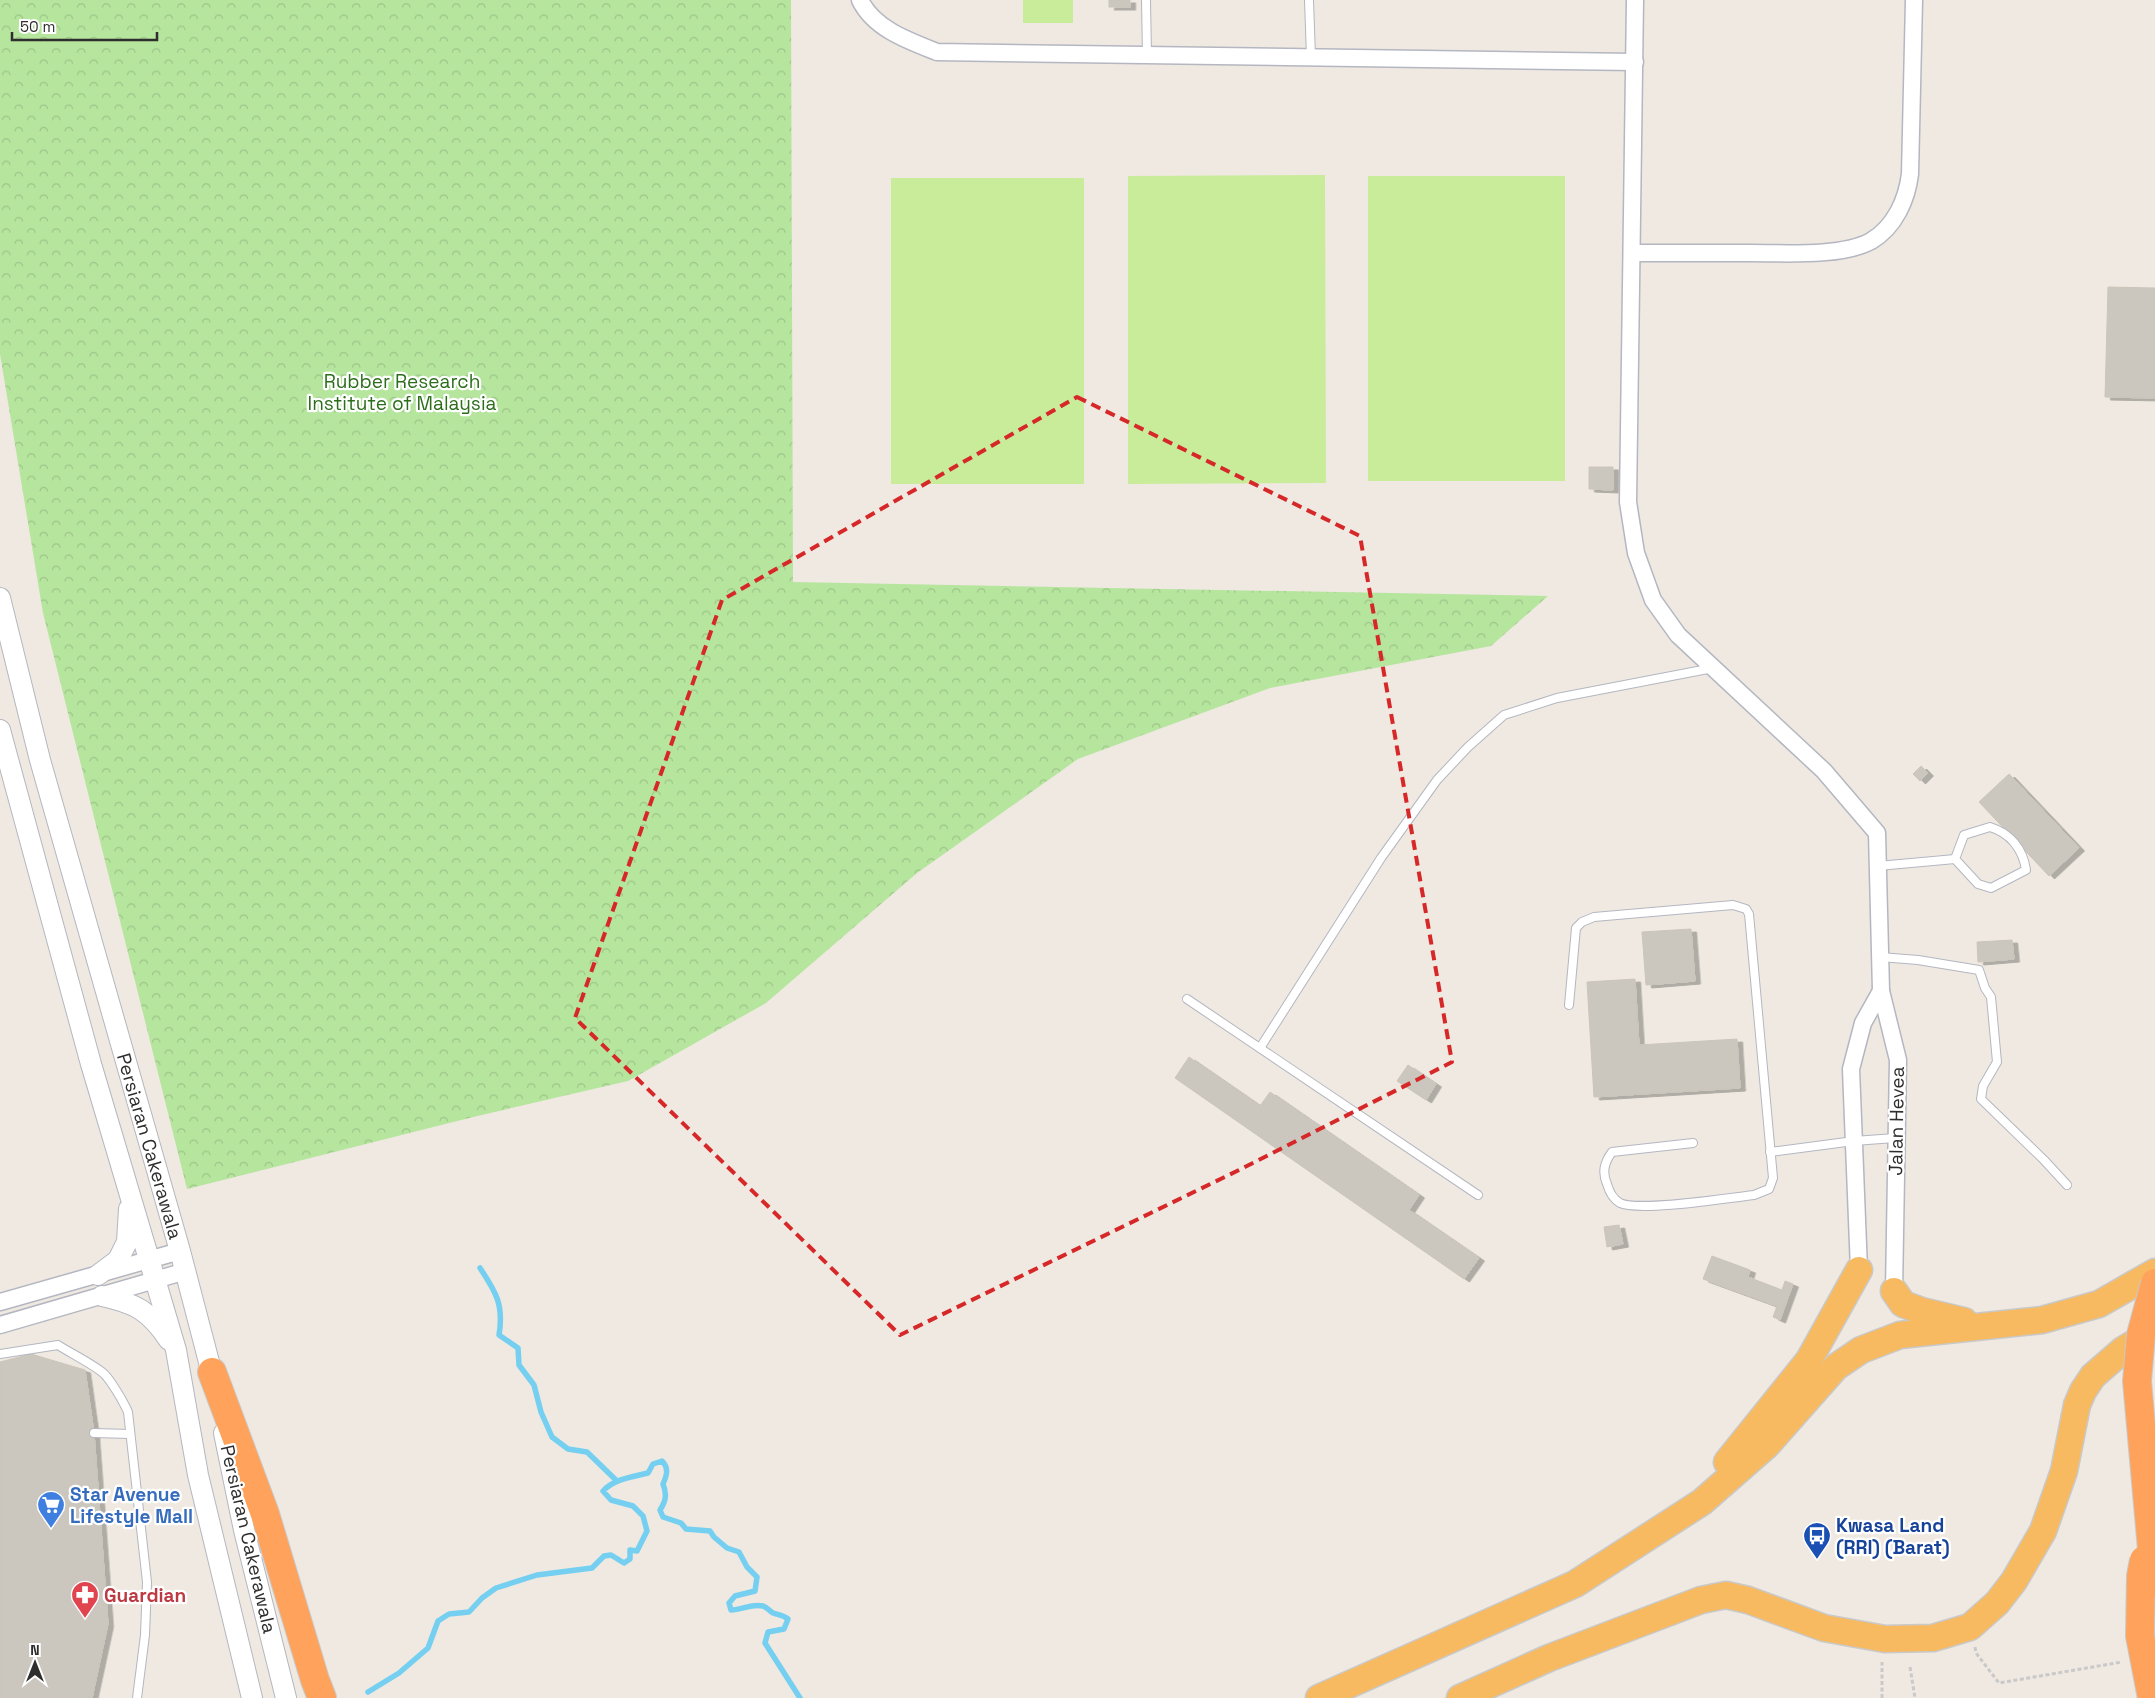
<svg xmlns="http://www.w3.org/2000/svg" width="2155" height="1698" font-family="'Space Grotesk',sans-serif">
  <style>
    .forest { fill: url(#forest-crowns) }
    .pitch { fill: #c9ec9a }
    .lines { fill: none; stroke-linecap: round; stroke-linejoin: round }
    .stream { stroke: #75cff0; stroke-width: 5.5 }
    .building { fill: #cbc7bf; stroke: #cbc5ba; filter: url(#shadow) }
    .service-casing { stroke: #b4b7c1; stroke-width: 10 }
    .minor-casing { stroke: #b4b7c1; stroke-width: 19 }
    .tertiary-casing { stroke: #b4b7c1; stroke-width: 22 }
    .trunk-casing { stroke: #c9c9c9; stroke-width: 29 }
    .motorway-casing { stroke: #c9c9c9; stroke-width: 30 }
    .path { stroke: #c9c9c9; stroke-width: 3; stroke-dasharray: 4 2.5; stroke-linecap: butt }
    .service { stroke: #fff; stroke-width: 8 }
    .minor { stroke: #fff; stroke-width: 16 }
    .tertiary { stroke: #fff; stroke-width: 20 }
    .trunk { stroke: #f8ba60; stroke-width: 26 }
    .motorway { stroke: #ffa35c; stroke-width: 28 }
    .motorway-bridge-casing { stroke: #c9c9c9; stroke-width: 30; stroke-linecap: butt }
    .motorway-bridge { stroke: #ffa35c; stroke-width: 28 }
    .marked { fill: none; stroke: #d62828; stroke-width: 4; stroke-dasharray: 10 6; stroke-linejoin: round }
    .labels { text-anchor: middle; stroke-width: 4.5; stroke-linejoin: round; paint-order: stroke }
    .park-label { font-size: 19px; fill: #2c6e1b; stroke: #fff }
    .street-label { font-size: 19px; fill: #2e2e2e; stroke: #fff }
    .shop-label { font-size: 19px; font-weight: bold; fill: #366cbe; stroke: #fff; text-anchor: start }
    .transit-label { font-size: 19px; font-weight: bold; fill: #164399; stroke: #fff; text-anchor: start }
    .health-label { font-size: 19px; font-weight: bold; fill: #be3a42; stroke: #fff; text-anchor: start }
  </style>
  <defs>
    <pattern id="forest-crowns" width="20" height="18" patternUnits="userSpaceOnUse" patternTransform="scale(1.25)"><rect width="20" height="18" fill="#b6e59e"/><path d="M2 6a3 3 0 1 1 6 0M12 15a3 3 0 1 1 6 0" fill="none" stroke="#9dc588"/></pattern>
    <filter id="shadow"><feDropShadow dx="5.5" dy="3" stdDeviation="0" flood-color="#0004"/></filter>
  </defs>
  <rect width="100%" height="100%" fill="#efe9e1"/>
  <polygon class="forest" points="0,0 791,0 793,582 1548,596 1491,646 1270,688 1078,759 917,873 766,1003 628,1081 473,1117 187,1189 43,613 0,354"/>
  <g class="pitch">
    <rect x="1023" y="0" width="50" height="23"/>
    <polygon points="1325,175 1326,483 1128,484 1128,176"/>
    <rect x="1368" y="176" width="197" height="305"/>
    <rect x="891" y="178" width="193" height="306"/>
  </g>
  <g class="lines">
    <g class="stream">
      <path d="M480,1268C496,1292 504,1305 499,1335L518,1348L519,1365L534,1385L541,1412L552,1437L568,1449L587,1452L617,1481"/>
      <path d="M368,1692L399,1673L428,1648L438,1621L449,1614L469,1612L482,1598L496,1588L537,1575L592,1568L604,1556L611,1555L624,1563L630,1559V1550L637,1551L647,1531L643,1516L633,1506L611,1500L603,1491C614,1479 632,1477 648,1473L653,1464L662,1461C669,1468 667,1475 663,1484C667,1494 666,1501 660,1510L663,1517L681,1523L686,1529L710,1531L714,1537L727,1548L739,1552L747,1567L757,1577L755,1591L735,1596L729,1603L731,1610C742,1610 752,1603 763,1606C767,1607 769,1611 773,1613C779,1615 783,1615 788,1619L784,1629L768,1632L765,1643L800,1698"/>
    </g>
  </g>
  <g class="building">
    <rect x="1109" y="0" width="21" height="7"/>
    <polygon points="2108,287 2155,288 2155,398 2105,397"/>
    <polygon points="1589,467 1613,467 1613,490 1589,489"/>
    <polygon points="1921,766 1928,773 1920,781 1913,774"/>
    <polygon points="2009,774 2079,848 2049,876 1979,802"/>
    <polygon points="1691,929 1695,981 1646,985 1642,932"/>
    <polygon points="2012,940 2014,959 1978,962 1977,942"/>
    <polygon points="1635,979 1639,1045 1737,1039 1740,1088 1594,1097 1587,982"/>
    <polygon points="1189,1057 1260,1106 1270,1092 1419,1195 1409,1210 1479,1258 1464,1279 1175,1078"/>
    <polygon points="1408,1065 1436,1084 1426,1100 1397,1081"/>
    <polygon points="1619,1225 1623,1244 1607,1247 1604,1227"/>
    <polygon points="1712,1256 1750,1270 1748,1277 1782,1290 1785,1281 1793,1284 1780,1320 1773,1317 1777,1306 1703,1279"/>
    <polygon points="31,1354 85,1370 94,1433 108,1624 92,1698 0,1698 0,1362"/>
  </g>
  <g class="lines">
    <defs>
      <g id="service">
        <polyline points="1146,0 1147,55"/>
        <polyline points="1309,0 1311,57"/>
        <path d="M1990,827C2010,833 2023,849 2026,870L1991,888L1978,884L1955,859L1964,835Z"/>
        <polyline points="1878,866 1955,859"/>
        <polyline points="1880,957 1918,960 1979,970 1985,988 1991,997 1997,1062 1983,1086 1981,1099 2044,1160 2067,1185"/>
        <polyline points="1187,999 1478,1195"/>
        <path d="M1569,1005L1576,928L1582,922L1594,917L1733,905L1746,909L1749,914L1773,1178L1769,1189L1754,1195C1728,1198 1639,1212 1620,1203C1613,1199 1609,1191 1607,1184C1602,1172 1604,1163 1612,1152L1693,1143"/>
        <polyline points="1260,1048 1381,858 1437,780 1468,747 1504,715 1557,698 1713,668"/>
        <polyline points="1770,1152 1854,1141 1895,1138"/>
        <path d="M0,1354L58,1345C72,1354 89,1362 102,1372C110,1378 124,1403 128,1412L147,1582L145,1635L137,1698"/>
        <polyline points="94,1433 130,1434"/>
      </g>
      <g id="minor">
        <path d="M860,0C874,29 909,41 937,52L1635,62"/>
        <polyline points="1635,0 1628,502 1636,553 1653,600 1678,635 1824,771 1877,833 1881,991 1898,1060 1894,1291"/>
        <path d="M1632,253C1671,253 1711,253 1750,253C1784,253 1842,257 1871,241C1895,227 1907,199 1910,174L1914,0"/>
        <polyline points="1859,1270 1851,1069 1863,1023 1881,991"/>
        <polyline points="0,1302 180,1251"/>
        <polyline points="0,1325 186,1271"/>
      </g>
      <g id="tertiary">
        <polyline points="0,598 40,760 180,1251 215,1385"/>
        <polyline points="0,730 91,1064 176,1350 198,1475 252,1698"/>
        <polyline points="98,1275 118,1260 127,1242 129,1209"/>
        <path d="M102,1296C135,1303 150,1311 169,1340"/>
        <polyline points="224,1433 244,1530 286,1698"/>
      </g>
      <g id="trunk">
        <polyline points="1894,1291 1903,1304 1922,1311 1964,1321"/>
        <polyline points="1727,1462 1809,1360 1859,1270"/>
        <polyline points="1319,1698 1575,1584 1702,1502 1767,1445 1836,1367 1861,1350 1900,1335 2042,1320 2099,1304 2155,1272"/>
        <polyline points="1460,1698 1549,1658 1701,1600 1726,1595 1748,1600 1824,1628 1885,1639 1933,1638 1970,1627 1997,1603 2014,1581 2043,1531 2064,1471 2077,1405 2083,1391 2093,1376 2123,1350 2155,1331"/>
      </g>
      <polyline id="motorway" points="212,1372 265,1514 315,1680 322,1698"/>
    </defs>
    <use href="#service" class="service-casing"/>
    <use href="#minor" class="minor-casing"/>
    <use href="#tertiary" class="tertiary-casing"/>
    <use href="#trunk" class="trunk-casing"/>
    <use href="#motorway" class="motorway-casing"/>
    <g class="path">
      <polyline points="1975,1647 1976,1653 1999,1683 2122,1662"/>
      <polyline points="1910,1667 1915,1698"/>
      <polyline points="1882,1698 1882,1662"/>
    </g>
    <use href="#service" class="service"/>
    <use href="#minor" class="minor"/>
    <use href="#tertiary" class="tertiary"/>
    <use href="#trunk" class="trunk"/>
    <use href="#motorway" class="motorway"/>
    <defs>
      <g id="motorway-bridge">
        <polyline points="2155,1283 2141,1335 2137,1381 2155,1583"/>
        <polyline points="2144,1560 2141,1576 2140,1636 2152,1698"/>
      </g>
    </defs>
    <use href="#motorway-bridge" class="motorway-bridge-casing"/>
    <use href="#motorway-bridge" class="motorway-bridge"/>
  </g>
  <path class="marked" d="M1077,397L1360,536L1452,1062L1239,1170L900,1335L575,1018L722,600Z"/>
  <defs>
    <symbol id="supermarket-pin" viewBox="-11 -11 22 30"><path d="M0 17L-7.5 6A9.5 9.5 0 1 1 7.5 6Z" fill="#3f7fe0" stroke="#fff"/><path d="M-6-5.5h2.5l.6 2H6L4.5 2H-2.5L-4.4-4H-6ZM-1.5 3.2a1.3 1.3 0 1 0 .1 0ZM3 3.2a1.3 1.3 0 1 0 .1 0Z" fill="#fff"/></symbol>
    <symbol id="bus-pin" viewBox="-11 -11 22 30"><path d="M0 17L-7.5 6A9.5 9.5 0 1 1 7.5 6Z" fill="#1a4fb4" stroke="#fff"/><path d="M-5-6H5V4H4V6H2V4H-2V6H-4V4H-5ZM-3.5-4V0h7V-4ZM-3.5 1.2v1.5H-2V1.2ZM2 1.2v1.5H3.5V1.2Z" fill="#fff"/></symbol>
    <symbol id="pharmacy-pin" viewBox="-11 -11 22 30"><path d="M0 17L-7.5 6A9.5 9.5 0 1 1 7.5 6Z" fill="#e0444e" stroke="#fff"/><path d="M-2-6h4v4h4v4h-4v4h-4v-4h-4v-4h4Z" fill="#fff"/></symbol>
  </defs>
  <g fill-rule="evenodd">
    <use href="#supermarket-pin" x="35" y="1489" width="32" height="43"/>
    <use href="#bus-pin" x="1801" y="1520" width="32" height="43"/>
    <use href="#pharmacy-pin" x="69" y="1579" width="32" height="43"/>
  </g>
  <g class="labels">
    <g class="park-label">
      <text x="402" y="388">Rubber Research<tspan x="402" dy="22">Institute of Malaysia</tspan></text>
    </g>
    <g class="street-label">
      <text transform="translate(1896 1121) rotate(-89)" y="7">Jalan Hevea</text>
      <text transform="translate(150 1146) rotate(74)" y="7">Persiaran Cakerawala</text>
      <text transform="translate(249 1539) rotate(77)" y="7">Persiaran Cakerawala</text>
    </g>
    <g class="shop-label">
      <text x="70" y="1501">Star Avenue<tspan x="70" dy="22">Lifestyle Mall</tspan></text>
    </g>
    <g class="transit-label">
      <text x="1836" y="1532">Kwasa Land<tspan x="1836" dy="22">(RRI) (Barat)</tspan></text>
    </g>
    <g class="health-label">
      <text x="104" y="1602">Guardian</text>
    </g>
  </g>
  <g transform="translate(35 1663)" stroke="#ffffff" stroke-width="4" paint-order="stroke">
  <path d="M0-4L9 19L0 12L-9 19Z" fill="#2e2e2e"/>
  <text y="-8" font-size="14" font-weight="bold" text-anchor="middle" fill="#2e2e2e">N</text>
  </g>
  <path d="M12 32v8h145v-8" fill="none" stroke="#2e2e2e" stroke-width="2.5"/>
  <text x="20" y="32" font-size="15" fill="#2e2e2e" stroke="#ffffff" stroke-width="4" paint-order="stroke">50 m</text>
</svg>
